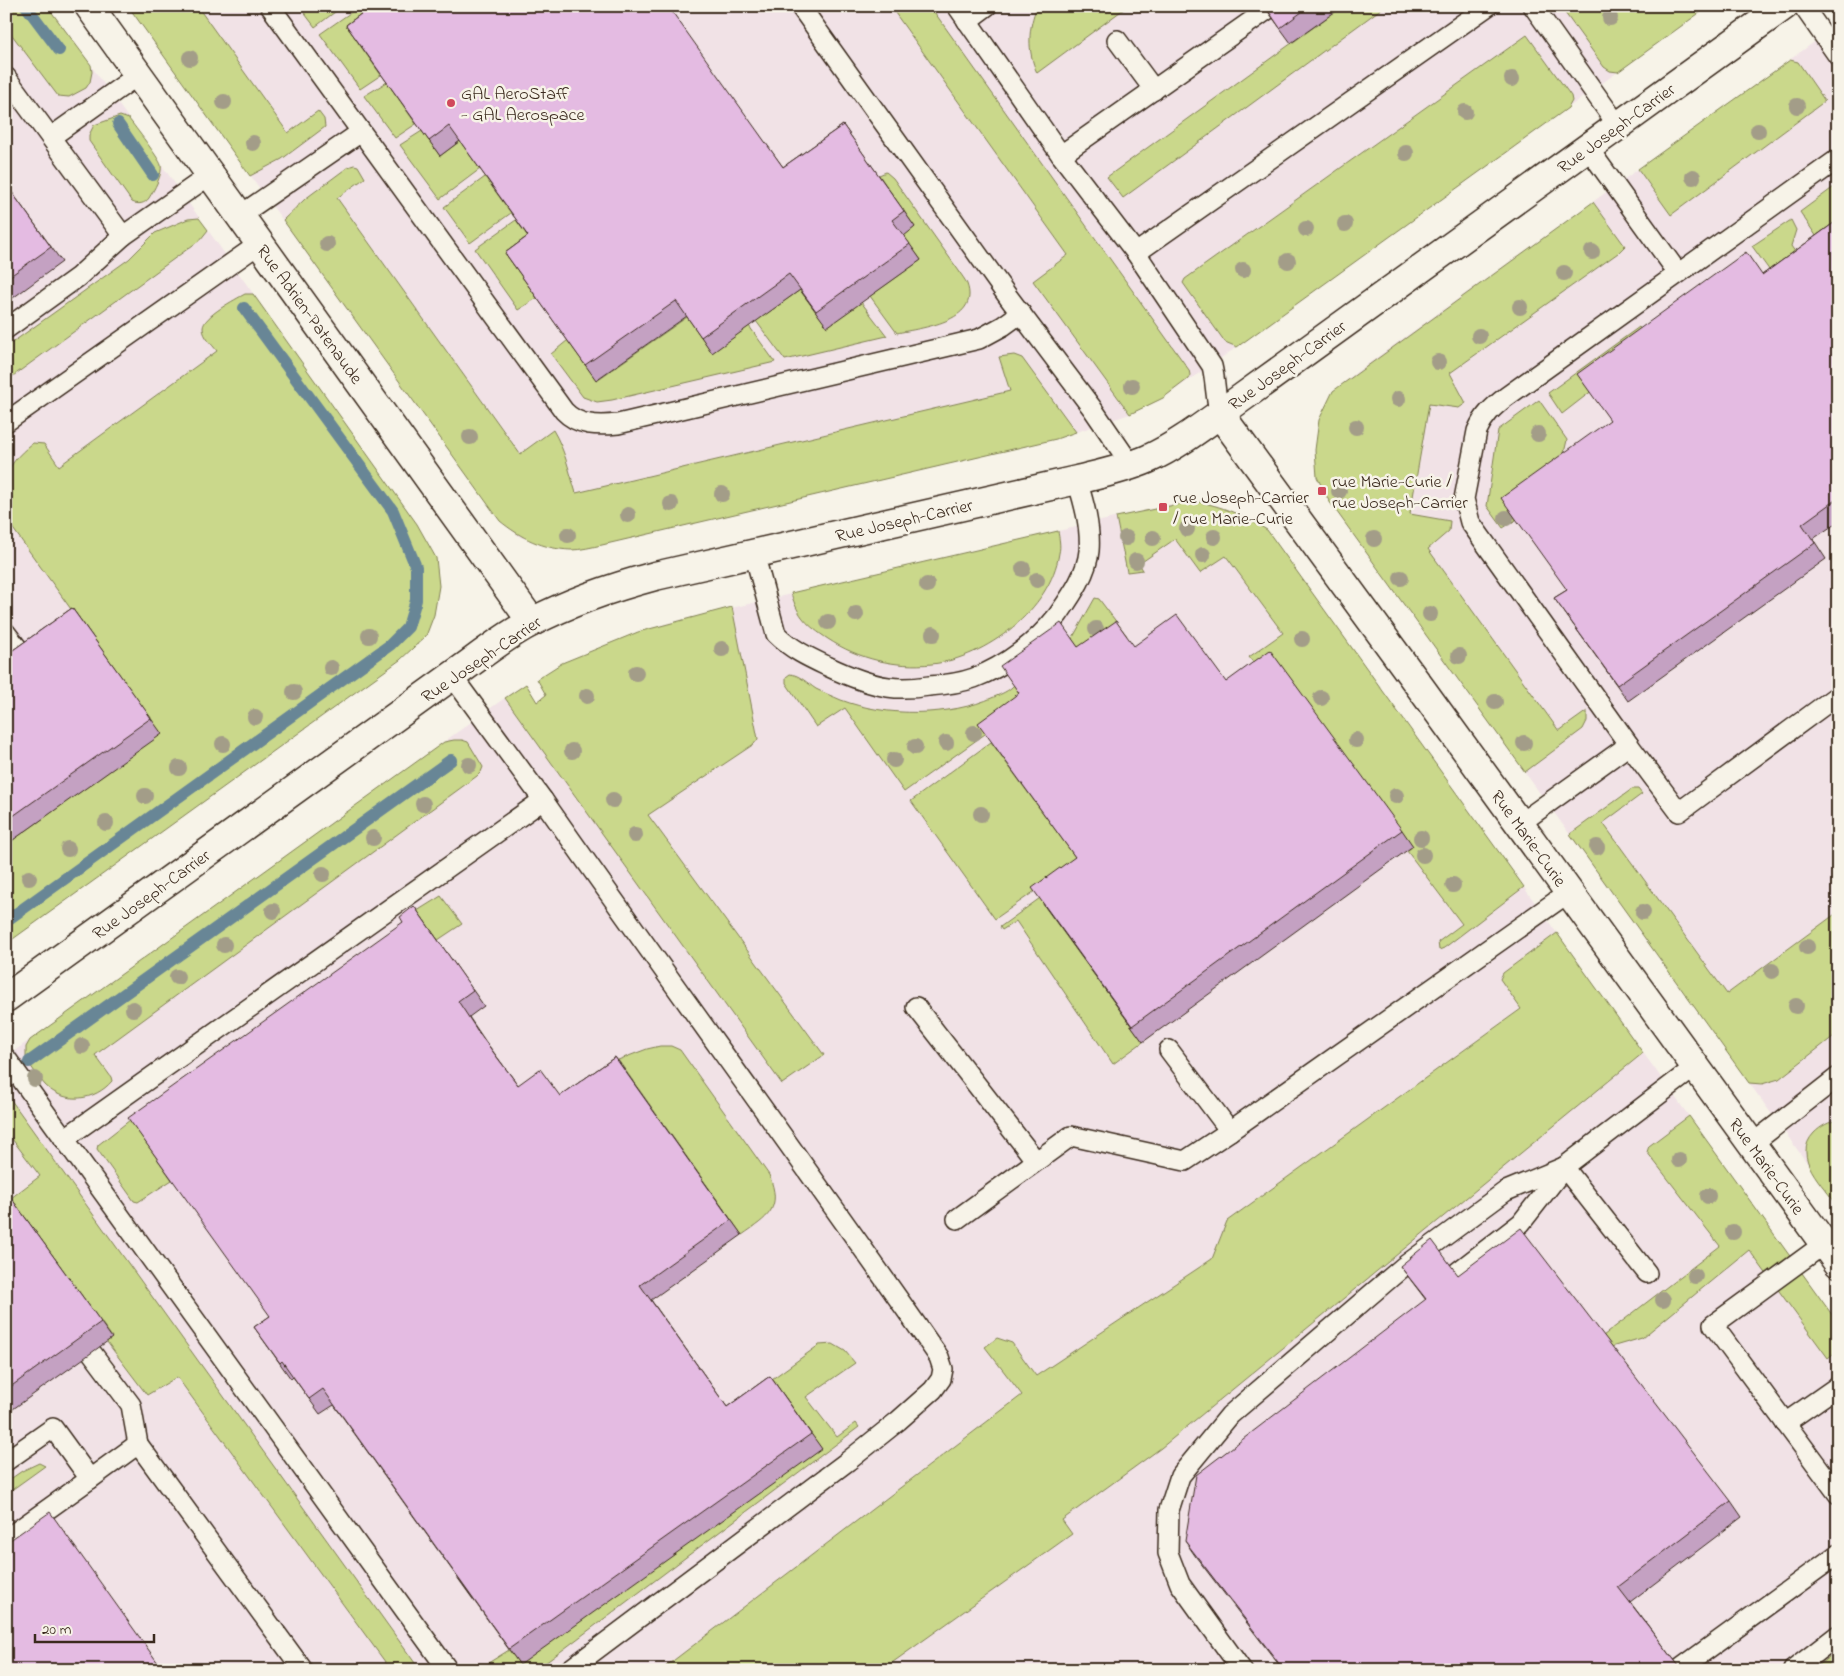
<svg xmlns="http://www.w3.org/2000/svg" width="1844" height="1676" font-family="'Indie Flower',sans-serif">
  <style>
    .built { fill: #f1e2e6 }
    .green { fill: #cad88b; stroke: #828154 }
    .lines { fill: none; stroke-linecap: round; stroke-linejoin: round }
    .stream { stroke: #688696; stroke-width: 12 }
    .service-casing { stroke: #3b2a1e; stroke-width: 22 }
    .minor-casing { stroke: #3b2a1e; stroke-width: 31 }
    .tertiary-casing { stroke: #3b2a1e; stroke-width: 31 }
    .service { stroke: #f7f3e8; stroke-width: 19 }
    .minor { stroke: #f7f3e8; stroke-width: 28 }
    .tertiary { stroke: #f7f3e8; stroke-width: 28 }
    .tree { fill: #a39d88 }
    .wall { fill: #c4a1c2; stroke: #3b2a1e }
    .building { fill: #e4bbe2; stroke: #3b2a1e }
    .poi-dot { fill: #d1495b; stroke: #f7f3e8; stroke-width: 2 }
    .labels { text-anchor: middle; stroke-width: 5; stroke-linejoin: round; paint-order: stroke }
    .poi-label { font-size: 18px; fill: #3b2a1e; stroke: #f7f3e8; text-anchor: start }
    .street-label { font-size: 18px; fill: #3b2a1e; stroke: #f7f3e8 }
  </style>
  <rect width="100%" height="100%" fill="#f7f3e8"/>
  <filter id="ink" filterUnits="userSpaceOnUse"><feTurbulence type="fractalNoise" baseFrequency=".02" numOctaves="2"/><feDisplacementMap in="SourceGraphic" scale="10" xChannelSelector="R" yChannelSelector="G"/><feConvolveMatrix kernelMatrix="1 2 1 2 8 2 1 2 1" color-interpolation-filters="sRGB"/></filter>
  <g filter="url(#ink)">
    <g class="built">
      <polygon points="6,6 47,6 67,32 417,524 436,558 439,586 434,615 426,636 400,660 6,944"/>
      <polygon points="128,6 1709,6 1237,347 1163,398 1130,414 1056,439 602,545 571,550 546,546 520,537 500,521"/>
      <polygon points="1838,25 1838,1206 1329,501 1317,477 1315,450 1319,420 1333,391 1358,371"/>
      <polygon points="1194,501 1216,505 1243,516 1267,531 1838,1323 1838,1670 6,1670 6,1057 513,692 526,684 537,702 546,695 537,679 562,663 638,632 672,622 1173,504"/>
    </g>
    <g class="green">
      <polygon points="6,6 47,6 91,65 92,72 90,82 86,88 69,97 58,96 6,27"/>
      <polygon points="128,6 197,6 288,133 318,111 324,119 325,127 282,159 250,176"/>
      <polygon points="299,6 343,6 315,27"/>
      <polygon points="360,6 368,6 380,24 357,41 381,75 360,89 320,34"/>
      <polygon points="890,6 930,6 1189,370 1190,375 1188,379 1163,398 1130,414 1033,281 1068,255"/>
      <path d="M1037,6H1128L1037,73C1027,50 1028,29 1037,6Z"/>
      <polygon points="1343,6 1385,6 1123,198 1107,177"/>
      <polygon points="1560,6 1709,6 1618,72 1610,71 1604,67"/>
      <polygon points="1527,35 1571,96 1572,101 1568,108 1237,347 1225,342 1183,283 1185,279"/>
      <polygon points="1790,60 1798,62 1825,101 1671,215 1638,169"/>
      <polygon points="387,82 416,124 395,138 364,96"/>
      <path d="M120,116L129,119C135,127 159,158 161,165C163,174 154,190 149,198C145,204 138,205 132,202L89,141V135L94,125Z"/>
      <polygon points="422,131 440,156 460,141 480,169 440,199 400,145"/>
      <path d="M354,165L358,166L365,178L337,198L520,454L553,430C565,450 569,471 576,493L1010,391L999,357L1014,355L1022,358L1076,432L1056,439L602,545C592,547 581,550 571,550C543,549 521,538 500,521L283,220L305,199L348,167Z"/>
      <path d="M886,172L893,178L959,271C961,275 965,279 967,284C981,322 920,328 897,333L870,296L921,260L903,236L915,227L879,175Z"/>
      <polygon points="485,177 511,213 470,243 444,207"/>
      <polygon points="1838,184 1838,244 1827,252 1800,212"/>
      <polygon points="1593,202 1625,246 1618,253 1450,373 1466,403 1459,408 1429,404 1410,514 1450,521 1449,531 1428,549 1559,731 1587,711 1587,721 1583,729 1525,772 1329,501 1317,477 1315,450 1319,420 1333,391"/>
      <polygon points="199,218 208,230 200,240 6,381 6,347 129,259 155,233 188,219"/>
      <polygon points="516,220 539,252 517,268 537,298 518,310 475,249"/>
      <polygon points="1791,220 1796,230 1791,246 1805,266 1780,285 1752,246"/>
      <polygon points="800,290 827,326 861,302 887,336 785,360 756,321"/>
      <path d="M245,294H253L417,524L436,558L439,586L434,615L426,636L400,660L6,944V845L161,734L6,519C6,480 0,469 33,443L44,444L59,466L217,351C212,344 203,337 203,328C203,316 236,299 245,294Z"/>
      <polygon points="687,317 712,352 749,326 775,362 612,400 597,402 583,397 551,354 568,340 597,380"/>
      <polygon points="1639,327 1651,345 1562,414 1548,393"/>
      <polygon points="1539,400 1567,440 1564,453 1512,513 1516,520 1503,528 1487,506 1498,430"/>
      <path d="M1194,501C1223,506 1242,515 1267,530L1524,887L1444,948L1439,950L1438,942L1462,924L1407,851L1413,846L1265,678L1249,657L1283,633L1226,556L1200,573L1175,539L1139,564L1143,570L1127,572L1116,517Z"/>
      <path d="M1058,531C1059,538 1061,546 1059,553C1051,609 986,658 932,664C896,668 858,659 828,639C807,625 798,617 791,593Z"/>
      <polygon points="1095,598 1099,599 1127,636 1089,663 1072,639"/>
      <polygon points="732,607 758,739 754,744 648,815 824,1055 782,1084 505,698 526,684 537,702 546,695 537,679 562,663 638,632"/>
      <path d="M790,674C800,675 807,683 816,689C824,693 832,696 841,700C886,717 950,717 994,697C1001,694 1009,691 1014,685L1027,704L904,792L845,708L816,727L786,683V677Z"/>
      <path d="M454,740H462L468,742L483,767L481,772L477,776L95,1055L111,1077L112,1081C95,1101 65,1105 45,1085C38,1077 32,1068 26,1059V1047L30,1040L444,742Z"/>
      <polygon points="991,742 1078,861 995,919 911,801"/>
      <polygon points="1632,789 1638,789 1642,794 1603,823 1727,994 1838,912 1838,1033 1779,1079 1762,1084 1749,1083 1570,834"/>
      <polygon points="1083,867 1043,904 1143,1042 1113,1064 1016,921 1002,930 1000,927"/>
      <polygon points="441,896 462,924 438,940 417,911"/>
      <polygon points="1557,933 1643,1053 1161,1448 1062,1520 1072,1534 882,1670 661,1670 1022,1395 985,1347 997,1338 1012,1343 1036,1376 1212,1259 1227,1221 1521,1009 1500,979 1503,973"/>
      <path d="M660,1046H671L680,1050L769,1175C783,1209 768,1217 742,1235L618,1060L647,1049Z"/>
      <polygon points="6,1099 11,1100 420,1670 391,1670 177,1377 147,1395 107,1342 112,1337 11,1198 40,1176 6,1131"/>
      <polygon points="1689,1116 1838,1323 1838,1350 1828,1358 1749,1250 1642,1338 1611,1347 1603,1336 1720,1246 1647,1152 1649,1146"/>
      <polygon points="130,1120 172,1180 138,1202 134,1201 97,1149 98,1145"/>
      <path d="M1838,1120V1206C1823,1185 1791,1157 1814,1133C1821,1126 1829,1122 1838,1120Z"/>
      <polygon points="833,1344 845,1351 855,1363 806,1397 837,1437 856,1423 859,1427 536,1670 477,1670 509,1650 520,1665 772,1379 819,1345"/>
      <polygon points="39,1463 45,1466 6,1494 6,1482 22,1471"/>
      <polygon points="1838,1650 1838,1670 1812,1670"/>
    </g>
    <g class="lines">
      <g class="stream">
        <polyline points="26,6 59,50"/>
        <polyline points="118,124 153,175"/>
        <polyline points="6,921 390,645 408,627 416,600 416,567 393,511 244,308"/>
        <polyline points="29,1062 451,760"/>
      </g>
      <defs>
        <g id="service">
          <path d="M270,6L564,411C578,426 598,426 618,424L979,339L1003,326L1021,313"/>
          <polyline points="800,6 1009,298 1092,408 1131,465"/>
          <polyline points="957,6 1061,155 1136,253"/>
          <polyline points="1533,6 1619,127"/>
          <polyline points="1803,6 1838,56"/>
          <polyline points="967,21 987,6"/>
          <polyline points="1117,40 1154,90"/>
          <polyline points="6,77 123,236 210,175"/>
          <polyline points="51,137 138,75"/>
          <polyline points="1588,148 1678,273"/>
          <polyline points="1061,155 1267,10"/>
          <polyline points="239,216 361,132"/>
          <polyline points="6,329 78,277 123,236"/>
          <path d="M1220,414C1215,398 1216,382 1212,366L1136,253L1488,6"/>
          <polyline points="6,422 259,244"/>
          <path d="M754,553L776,634C791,649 808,657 827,666C846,675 867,684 888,687C901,689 916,688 929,686C944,685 960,683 974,678C1006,666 1037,642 1058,615C1071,596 1087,574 1089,551C1091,527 1084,503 1077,480"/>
          <polyline points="6,633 29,663"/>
          <polyline points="1629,745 1679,812 1838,695"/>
          <path d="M543,800C674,987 809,1170 939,1357L943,1369L941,1379L933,1390L898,1421L848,1461L569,1670"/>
          <path d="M1519,824L1629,745L1470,522L1464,499L1477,431C1484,415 1493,407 1506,397L1838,159"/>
          <polyline points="916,1007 1036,1161"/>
          <polyline points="1169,1050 1230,1131 1568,893"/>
          <polyline points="6,1058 448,1670"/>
          <polyline points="64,1139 543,800 452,676"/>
          <polyline points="1752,1144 1838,1077"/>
          <polyline points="957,1219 1071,1136 1185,1161 1230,1131"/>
          <polyline points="1824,1244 1713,1325 1838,1494"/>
          <polyline points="1647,1273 1564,1167 1695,1067"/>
          <polyline points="1455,1274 1521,1223 1564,1168"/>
          <polyline points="92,1353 131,1405 138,1444"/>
          <polyline points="1785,1423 1838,1386"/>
          <polyline points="6,1461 53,1428 90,1479 6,1539"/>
          <polyline points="90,1479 138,1444 303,1670"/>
          <polyline points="1680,1669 1838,1554"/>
          <polyline points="1242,1670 1180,1584 1168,1553 1169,1510 1180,1476 1230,1415 1403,1267 1506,1191 1564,1167"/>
          <polyline points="1793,1670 1838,1635"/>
        </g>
        <g id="minor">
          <polyline points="89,6 532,622"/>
          <polyline points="1220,414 1423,691 1838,1263"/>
        </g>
        <path id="tertiary" d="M6,998L452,676C478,658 504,636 532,622C570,602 614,587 655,576L1077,480C1101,474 1125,469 1148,459C1179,445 1208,422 1236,402L1784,6"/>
      </defs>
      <use href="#service" class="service-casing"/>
      <use href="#minor" class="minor-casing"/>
      <use href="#tertiary" class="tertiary-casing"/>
      <use href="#service" class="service"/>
      <use href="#minor" class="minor"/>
      <use href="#tertiary" class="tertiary"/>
    </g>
    <g class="tree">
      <circle cx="1610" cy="18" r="8"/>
      <circle cx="190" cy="58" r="8"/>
      <circle cx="1512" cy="79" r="8"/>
      <circle cx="224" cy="102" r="8"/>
      <circle cx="1797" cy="106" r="8"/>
      <circle cx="1465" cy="112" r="8"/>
      <circle cx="1758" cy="131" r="8"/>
      <circle cx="253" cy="143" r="8"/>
      <circle cx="1406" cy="153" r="8"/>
      <circle cx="1693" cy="177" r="8"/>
      <circle cx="1345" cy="224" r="8"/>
      <circle cx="1306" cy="229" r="8"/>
      <circle cx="327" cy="244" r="8"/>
      <circle cx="1592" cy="252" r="8"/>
      <circle cx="1288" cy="261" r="8"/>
      <circle cx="1243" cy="270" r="8"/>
      <circle cx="1564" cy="273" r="8"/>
      <circle cx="1520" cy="307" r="8"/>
      <circle cx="1479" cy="336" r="8"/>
      <circle cx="1438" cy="362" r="8"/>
      <circle cx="1132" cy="386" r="8"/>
      <circle cx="1398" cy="399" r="8"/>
      <circle cx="1356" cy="427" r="8"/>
      <circle cx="1538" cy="434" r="8"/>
      <circle cx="470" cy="437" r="8"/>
      <circle cx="1339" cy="491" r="8"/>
      <circle cx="722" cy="494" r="8"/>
      <circle cx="671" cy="504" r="8"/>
      <circle cx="628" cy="515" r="8"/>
      <circle cx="1506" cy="518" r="8"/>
      <circle cx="1187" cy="529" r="8"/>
      <circle cx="568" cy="535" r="8"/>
      <circle cx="1214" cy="537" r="8"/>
      <circle cx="1126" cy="538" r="8"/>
      <circle cx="1153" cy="538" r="8"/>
      <circle cx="1374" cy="539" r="8"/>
      <circle cx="1203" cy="555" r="8"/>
      <circle cx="1136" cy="561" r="8"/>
      <circle cx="1023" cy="569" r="8"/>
      <circle cx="1401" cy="578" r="8"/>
      <circle cx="1037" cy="580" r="8"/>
      <circle cx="927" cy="585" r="8"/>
      <circle cx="856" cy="614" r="8"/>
      <circle cx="1430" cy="614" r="8"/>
      <circle cx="828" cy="622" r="8"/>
      <circle cx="1096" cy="629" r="8"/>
      <circle cx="933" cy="634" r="8"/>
      <circle cx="369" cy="636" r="8"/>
      <circle cx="1302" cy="639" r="8"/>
      <circle cx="722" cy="649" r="8"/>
      <circle cx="1459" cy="656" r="8"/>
      <circle cx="331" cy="668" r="8"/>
      <circle cx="636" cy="673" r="8"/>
      <circle cx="294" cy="692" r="8"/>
      <circle cx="587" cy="696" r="8"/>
      <circle cx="1321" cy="698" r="8"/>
      <circle cx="1495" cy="702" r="8"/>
      <circle cx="255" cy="717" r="8"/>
      <circle cx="974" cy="733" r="8"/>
      <circle cx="1356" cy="740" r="8"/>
      <circle cx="946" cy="743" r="8"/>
      <circle cx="1524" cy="743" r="8"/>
      <circle cx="223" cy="744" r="8"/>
      <circle cx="915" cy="747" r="8"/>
      <circle cx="572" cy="751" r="8"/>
      <circle cx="894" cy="760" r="8"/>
      <circle cx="469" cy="765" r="8"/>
      <circle cx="179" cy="768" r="8"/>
      <circle cx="145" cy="796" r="8"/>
      <circle cx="1396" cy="796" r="8"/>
      <circle cx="613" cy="800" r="8"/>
      <circle cx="423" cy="804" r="8"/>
      <circle cx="981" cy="814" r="8"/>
      <circle cx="106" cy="823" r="8"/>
      <circle cx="635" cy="835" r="8"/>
      <circle cx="373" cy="838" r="8"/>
      <circle cx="1421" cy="838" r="8"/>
      <circle cx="1597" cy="847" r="8"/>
      <circle cx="68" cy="849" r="8"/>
      <circle cx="1423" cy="855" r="8"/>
      <circle cx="323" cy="874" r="8"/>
      <circle cx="29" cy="878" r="8"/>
      <circle cx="1453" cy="885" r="8"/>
      <circle cx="273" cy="911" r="8"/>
      <circle cx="1643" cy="912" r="8"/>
      <circle cx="224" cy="945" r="8"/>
      <circle cx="1807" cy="947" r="8"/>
      <circle cx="1772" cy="971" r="8"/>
      <circle cx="177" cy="977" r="8"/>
      <circle cx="1796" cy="1006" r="8"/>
      <circle cx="133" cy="1009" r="8"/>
      <circle cx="82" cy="1046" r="8"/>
      <circle cx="35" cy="1079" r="8"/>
      <circle cx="1679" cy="1160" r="8"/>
      <circle cx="1708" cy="1196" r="8"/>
      <circle cx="1733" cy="1232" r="8"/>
      <circle cx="1695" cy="1276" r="8"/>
      <circle cx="1663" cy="1300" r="8"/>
    </g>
    <g class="wall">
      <polygon points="1264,6 1343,6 1291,43"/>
      <polygon points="369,8 758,133 783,167 843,125 915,227 904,236 921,260 827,327 800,290 712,353 687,316 596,380 505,253 528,236 460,141 440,156 346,25"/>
      <polygon points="6,184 62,262 6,303"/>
      <polygon points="1838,220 1838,522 1813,539 1826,559 1628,701 1554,598 1567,590 1610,420 1762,275"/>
      <polygon points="72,608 162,734 6,845 6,655"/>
      <polygon points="1134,646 1226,682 1402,830 1413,846 1143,1042 1043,904 1075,857 1019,693 1078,647"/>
      <polygon points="414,906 484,1006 469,1017 486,1042 518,1085 560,1096 615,1057 742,1235 651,1300 727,1407 770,1376 822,1449 520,1665 334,1405 320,1414 293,1377 291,1379 254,1327 270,1316 403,922"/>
      <polygon points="6,1191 112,1338 6,1414"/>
      <polygon points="1400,1266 1458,1275 1731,1501 1742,1517 1630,1602 1682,1670 1283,1670 1196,1557 1185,1541 1426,1300"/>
    </g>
    <g class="building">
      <polygon points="368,6 668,6 783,167 843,125 904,211 892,220 910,244 816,311 789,274 701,337 676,301 585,365 505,253 528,236 449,126 429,141 346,25 369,8"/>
      <polygon points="1265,6 1310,6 1280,28"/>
      <polygon points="6,184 51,247 6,279"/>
      <polygon points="1838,220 1838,498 1802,524 1815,543 1617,685 1554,598 1567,590 1501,498 1610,420 1577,374 1746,252 1762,275"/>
      <polygon points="72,608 151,718 6,821 6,655"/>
      <polygon points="1177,615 1226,682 1270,650 1402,830 1132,1026 1032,888 1075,857 978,723 1019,693 1000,666 1061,623 1078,647 1116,621 1134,646"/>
      <polygon points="414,906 473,990 458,1001 481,1036 518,1085 540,1069 560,1096 615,1057 731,1220 640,1285 727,1407 770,1376 811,1434 509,1649 323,1389 309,1399 282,1361 280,1363 254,1327 270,1316 128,1118 403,922 400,917"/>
      <polygon points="6,1191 101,1322 6,1390"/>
      <polygon points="1521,1228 1731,1501 1618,1587 1682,1670 1284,1670 1185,1541 1196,1475 1426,1299 1400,1266 1432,1240 1458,1275"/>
      <polygon points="50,1512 163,1670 6,1670 6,1543"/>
    </g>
  </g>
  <g class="poi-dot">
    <circle cx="451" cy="103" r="5"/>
    <rect x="1317" y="486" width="10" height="10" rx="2.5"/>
    <rect x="1158" y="502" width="10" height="10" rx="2.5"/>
  </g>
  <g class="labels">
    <g class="poi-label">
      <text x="461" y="99">GAL AeroStaff<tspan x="461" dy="21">- GAL Aerospace</tspan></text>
      <text x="1332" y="487">rue Marie-Curie /<tspan x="1332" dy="21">rue Joseph-Carrier</tspan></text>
      <text x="1173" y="503">rue Joseph-Carrier<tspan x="1173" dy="21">/ rue Marie-Curie</tspan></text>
    </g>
    <g class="street-label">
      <text transform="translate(1616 128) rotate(-36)" y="6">Rue Joseph-Carrier</text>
      <text transform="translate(310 314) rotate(54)" y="6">Rue Adrien-Patenaude</text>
      <text transform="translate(1287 365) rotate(-36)" y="6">Rue Joseph-Carrier</text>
      <text transform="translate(904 520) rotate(-13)" y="6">Rue Joseph-Carrier</text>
      <text transform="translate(481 659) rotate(-34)" y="6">Rue Joseph-Carrier</text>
      <text transform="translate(1529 838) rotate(54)" y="6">Rue Marie-Curie</text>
      <text transform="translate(151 894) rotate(-36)" y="6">Rue Joseph-Carrier</text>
      <text transform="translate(1767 1166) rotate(54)" y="6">Rue Marie-Curie</text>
    </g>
  </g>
  <rect width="1844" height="1676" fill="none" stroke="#f7f3e8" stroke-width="25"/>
  <rect x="12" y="12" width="1819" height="1651" fill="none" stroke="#3b2a1e" stroke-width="2" filter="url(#ink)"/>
  <path d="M35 1634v8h119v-8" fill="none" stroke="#3b2a1e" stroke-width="2.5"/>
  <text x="42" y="1634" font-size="15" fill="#3b2a1e" stroke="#f7f3e8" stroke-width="4" paint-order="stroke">20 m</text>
</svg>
